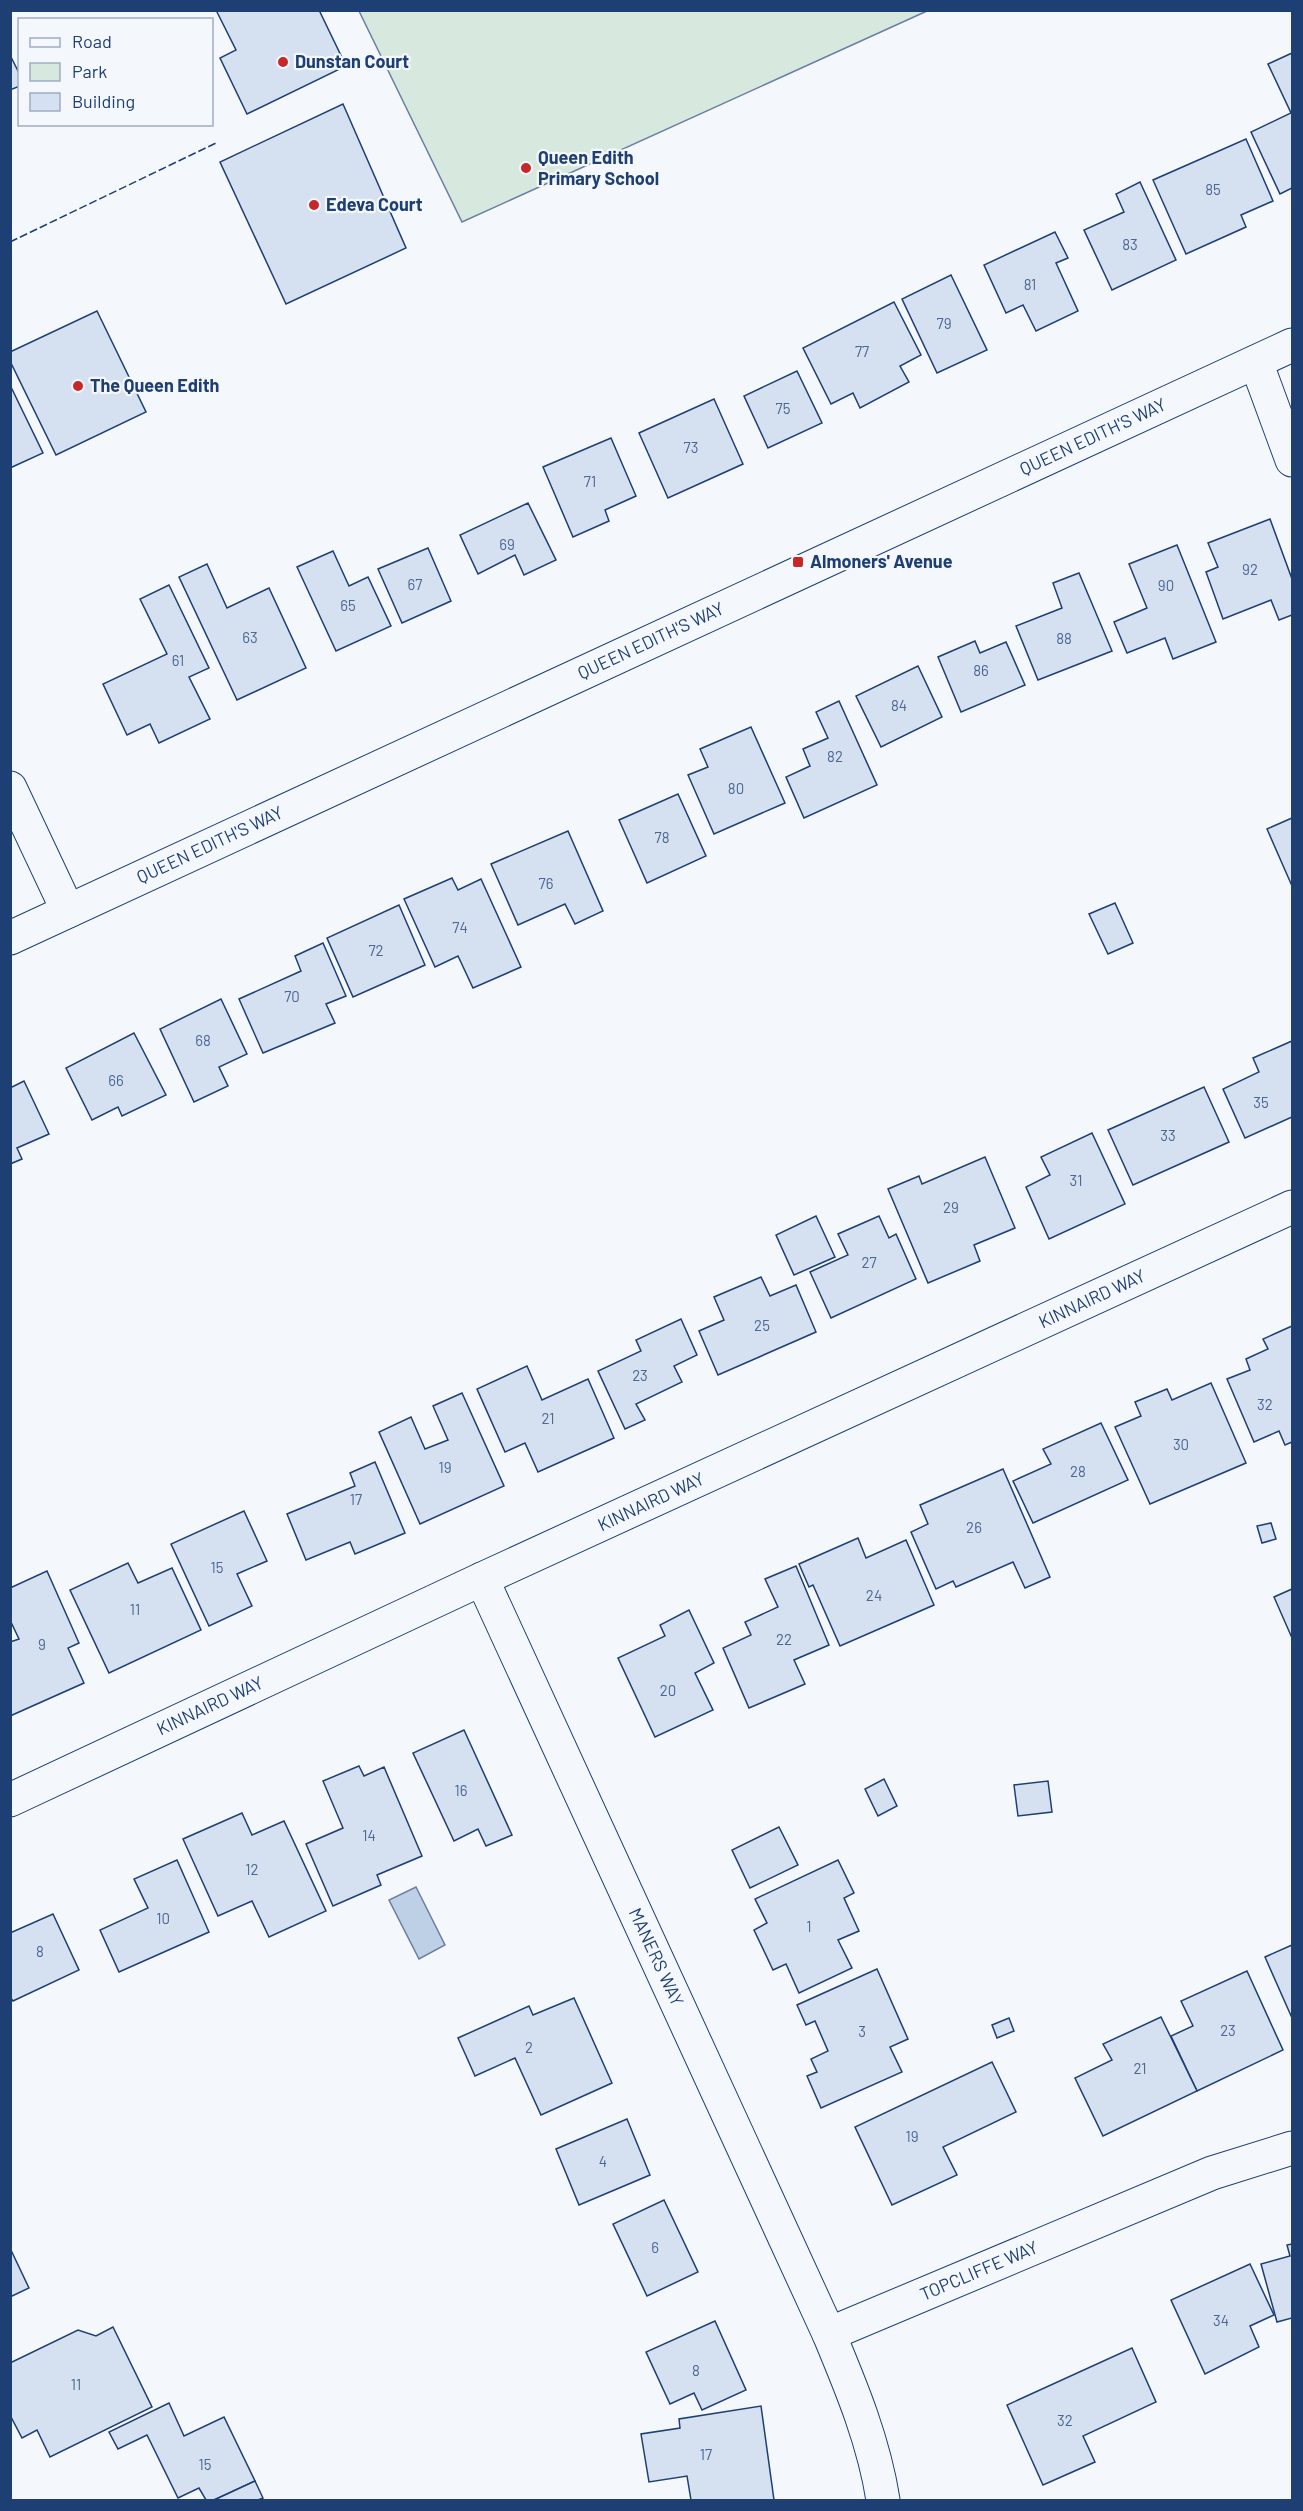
<svg xmlns="http://www.w3.org/2000/svg" width="1303" height="2511" font-family="Barlow,sans-serif">
  <style>
    .green { fill: #d7e8df; stroke: #687fa3; stroke-width: 1.5 }
    .water { fill: #bed0e5; stroke: #687fa3; stroke-width: 1.5 }
    .building { fill: #d5e0f0; stroke: #1d3f73; stroke-width: 1.5 }
    .lines { fill: none; stroke-linecap: round; stroke-linejoin: round }
    .minor-casing { stroke: #1d3f73; stroke-width: 35 }
    .tertiary-casing { stroke: #1d3f73; stroke-width: 35 }
    .minor { stroke: #f4f7fb; stroke-width: 33 }
    .tertiary { stroke: #f4f7fb; stroke-width: 33 }
    .fence { stroke: #1d3f73; stroke-width: 1.5; stroke-dasharray: 8 3; stroke-linecap: butt }
    .poi-dot { fill: #c62828; stroke: #f4f7fb; stroke-width: 2 }
    .labels { text-anchor: middle; stroke-width: 4.5; stroke-linejoin: round; paint-order: stroke }
    .number-label { font-size: 15px; fill: #4b6792 }
    .poi-label { font-size: 18px; font-weight: bold; fill: #1d3f73; stroke: #f4f7fb; text-anchor: start }
    .street-label { font-size: 18px; fill: #1d3f73; stroke: #f4f7fb }
  </style>
  <rect width="100%" height="100%" fill="#f4f7fb"/>
  <polygon class="green" points="359,11 927,11 462,222"/>
  <polygon class="water" points="416,1887 445,1945 419,1959 389,1900"/>
  <g class="building">
    <polygon points="216,10 319,10 346,66 247,114 220,58 236,50"/>
    <polygon points="1292,53 1292,188 1280,194 1251,132 1291,113 1268,64"/>
    <polygon points="10,55 20,75 20,86 10,90"/>
    <polygon points="343,104 406,248 286,304 220,162"/>
    <polygon points="1246,139 1273,201 1241,215 1246,227 1186,254 1153,180"/>
    <polygon points="1140,182 1176,260 1112,290 1084,230 1124,212 1116,194"/>
    <polygon points="1055,232 1068,258 1056,263 1078,311 1036,331 1023,305 1006,313 984,265"/>
    <polygon points="951,275 987,350 937,373 902,299"/>
    <polygon points="894,302 921,355 900,366 909,382 860,408 853,393 831,404 803,348"/>
    <polygon points="97,311 146,412 56,455 10,361 10,352"/>
    <polygon points="797,371 822,423 768,448 744,396"/>
    <polygon points="10,385 43,453 10,468"/>
    <polygon points="714,399 743,464 668,498 639,433"/>
    <polygon points="611,438 636,496 605,510 609,521 573,537 543,467"/>
    <polygon points="528,503 556,560 524,575 515,555 478,574 460,535"/>
    <polygon points="1270,519 1292,579 1292,615 1279,620 1271,600 1223,619 1206,572 1218,567 1208,543"/>
    <polygon points="1177,545 1216,642 1173,659 1165,638 1127,653 1114,622 1147,608 1129,564"/>
    <polygon points="428,548 451,601 402,623 378,569"/>
    <polygon points="333,551 349,586 368,577 391,626 336,651 297,567"/>
    <polygon points="207,564 227,608 269,588 306,668 237,700 179,577"/>
    <polygon points="1079,573 1112,651 1038,680 1016,626 1062,608 1053,583"/>
    <polygon points="169,585 209,668 189,677 210,719 159,743 150,724 127,735 103,684 167,654 140,599"/>
    <polygon points="975,641 980,653 1006,642 1025,685 961,712 938,657"/>
    <polygon points="918,666 942,717 881,747 856,696"/>
    <polygon points="839,701 877,785 804,818 786,777 810,766 803,749 828,738 816,712"/>
    <polygon points="751,727 785,803 714,834 688,775 708,767 700,749"/>
    <polygon points="678,794 706,856 647,883 619,820"/>
    <polygon points="1292,818 1292,886 1267,829"/>
    <polygon points="568,831 603,911 575,924 565,904 518,925 491,864"/>
    <polygon points="452,878 458,890 481,879 521,967 473,988 458,956 435,967 404,899"/>
    <polygon points="1115,903 1133,943 1108,954 1089,914"/>
    <polygon points="399,905 425,965 353,997 327,938"/>
    <polygon points="323,943 346,996 326,1004 335,1023 263,1053 239,999 301,971 295,956"/>
    <polygon points="221,999 247,1054 219,1067 228,1086 194,1102 160,1029"/>
    <polygon points="134,1033 166,1095 122,1116 118,1107 92,1120 66,1068"/>
    <polygon points="1292,1041 1292,1117 1245,1138 1223,1089 1259,1072 1253,1058"/>
    <polygon points="24,1081 49,1134 17,1148 22,1159 10,1164 10,1088"/>
    <polygon points="1204,1087 1229,1142 1133,1185 1108,1130"/>
    <polygon points="1092,1133 1125,1204 1049,1239 1026,1187 1050,1175 1041,1157"/>
    <polygon points="985,1157 1015,1228 974,1245 980,1261 928,1283 888,1189 919,1176 922,1184"/>
    <polygon points="816,1216 835,1257 794,1275 776,1235"/>
    <polygon points="879,1216 889,1238 896,1234 916,1279 831,1318 810,1272 848,1255 838,1234"/>
    <polygon points="761,1277 770,1296 796,1285 816,1332 718,1375 699,1331 724,1320 714,1297"/>
    <polygon points="681,1319 697,1355 674,1366 682,1382 636,1404 645,1420 625,1429 598,1371 641,1351 636,1340"/>
    <polygon points="1292,1326 1292,1442 1285,1445 1279,1431 1254,1442 1227,1379 1250,1370 1246,1359 1268,1349 1263,1339"/>
    <polygon points="527,1366 542,1400 588,1379 614,1438 538,1472 525,1443 505,1452 477,1389"/>
    <polygon points="1211,1383 1246,1463 1150,1504 1115,1427 1141,1416 1135,1402 1167,1389 1172,1400"/>
    <polygon points="462,1393 504,1486 420,1524 379,1432 411,1417 425,1449 448,1440 433,1406"/>
    <polygon points="1101,1423 1128,1480 1033,1523 1013,1481 1051,1464 1043,1449"/>
    <polygon points="375,1462 405,1533 355,1554 350,1542 306,1560 287,1514 355,1486 350,1473"/>
    <polygon points="1003,1469 1050,1577 1025,1588 1013,1562 956,1587 953,1581 936,1589 911,1532 928,1524 920,1505"/>
    <polygon points="244,1511 267,1561 237,1574 252,1606 209,1626 171,1544"/>
    <polygon points="1271,1523 1276,1539 1262,1543 1257,1526"/>
    <polygon points="858,1538 866,1558 906,1540 934,1605 840,1646 813,1585 809,1587 799,1564"/>
    <polygon points="128,1563 138,1583 172,1568 201,1630 109,1673 70,1590"/>
    <polygon points="796,1566 829,1645 794,1660 805,1684 749,1708 723,1648 751,1635 745,1622 778,1607 765,1579"/>
    <polygon points="47,1571 79,1643 68,1648 84,1683 10,1716 10,1642 19,1639 10,1620 10,1588"/>
    <polygon points="1292,1589 1292,1638 1274,1597"/>
    <polygon points="689,1610 714,1663 695,1673 713,1710 655,1737 618,1658 665,1636 660,1625"/>
    <polygon points="464,1730 512,1835 486,1846 478,1829 454,1841 413,1753"/>
    <polygon points="359,1766 364,1776 384,1767 422,1856 377,1875 381,1885 333,1906 306,1844 343,1828 323,1781"/>
    <polygon points="884,1779 897,1806 878,1816 865,1789"/>
    <polygon points="1048,1781 1052,1812 1018,1816 1014,1785"/>
    <polygon points="242,1813 252,1835 284,1821 326,1911 269,1937 252,1901 218,1916 183,1839"/>
    <polygon points="779,1827 798,1865 750,1888 732,1850"/>
    <polygon points="177,1860 209,1932 119,1972 100,1930 148,1908 134,1879"/>
    <polygon points="838,1860 854,1893 844,1898 859,1931 838,1940 852,1968 799,1993 786,1964 773,1970 754,1930 767,1923 755,1899"/>
    <polygon points="53,1914 79,1970 13,2001 10,1997 10,1933"/>
    <polygon points="1292,1945 1292,2018 1265,1957"/>
    <polygon points="877,1969 908,2039 890,2047 902,2072 821,2108 807,2076 817,2072 811,2059 828,2051 815,2021 806,2025 797,2005"/>
    <polygon points="1247,1971 1283,2050 1197,2091 1171,2036 1193,2026 1181,2001"/>
    <polygon points="574,1998 612,2083 541,2115 515,2058 475,2076 458,2038 529,2006 533,2015"/>
    <polygon points="1161,2017 1197,2091 1103,2136 1075,2078 1112,2060 1103,2044"/>
    <polygon points="1009,2018 1014,2031 997,2038 992,2025"/>
    <polygon points="992,2062 1016,2112 943,2147 957,2175 892,2205 855,2127"/>
    <polygon points="627,2119 650,2175 579,2205 556,2149"/>
    <polygon points="664,2200 698,2272 647,2296 613,2224"/>
    <polygon points="1292,2244 1292,2318 1277,2322 1261,2264 1290,2256 1287,2245"/>
    <polygon points="10,2248 29,2288 10,2297"/>
    <polygon points="1250,2264 1274,2315 1250,2326 1259,2347 1205,2374 1171,2300"/>
    <polygon points="715,2321 746,2390 702,2410 694,2393 670,2404 646,2352"/>
    <polygon points="113,2327 152,2407 50,2457 37,2430 22,2438 10,2415 10,2363 78,2330 96,2336"/>
    <polygon points="1132,2348 1156,2402 1083,2436 1095,2462 1043,2485 1007,2405"/>
    <polygon points="169,2403 184,2436 224,2417 255,2481 214,2500 206,2500 199,2488 178,2498 147,2435 118,2449 109,2432"/>
    <polygon points="761,2406 774,2500 691,2500 687,2476 649,2482 641,2434 680,2428 679,2419"/>
    <polygon points="255,2481 263,2498 258,2500 214,2500"/>
  </g>
  <g class="lines">
    <defs>
      <g id="minor">
        <polyline points="1256,362 1292,460"/>
        <polyline points="10,788 68,911"/>
        <path d="M482,1579L829,2334C852,2389 874,2442 883,2500"/>
        <polyline points="10,1800 482,1579 1292,1207"/>
        <polyline points="829,2334 1212,2173 1292,2148"/>
      </g>
      <polyline id="tertiary" points="10,938 1292,345"/>
    </defs>
    <use href="#minor" class="minor-casing"/>
    <use href="#tertiary" class="tertiary-casing"/>
    <use href="#minor" class="minor"/>
    <use href="#tertiary" class="tertiary"/>
    <polyline class="fence" points="10,242 216,143"/>
  </g>
  <g class="poi-dot">
    <circle cx="283" cy="62" r="6"/>
    <circle cx="526" cy="168" r="6"/>
    <circle cx="314" cy="205" r="6"/>
    <circle cx="78" cy="386" r="6"/>
    <rect x="792" y="556" width="12" height="12" rx="3"/>
  </g>
  <g class="labels">
    <g class="number-label">
      <text x="1213" y="195">85</text>
      <text x="1130" y="250">83</text>
      <text x="1030" y="290">81</text>
      <text x="944" y="329">79</text>
      <text x="862" y="357">77</text>
      <text x="783" y="414">75</text>
      <text x="691" y="453">73</text>
      <text x="590" y="487">71</text>
      <text x="507" y="550">69</text>
      <text x="1250" y="575">92</text>
      <text x="415" y="590">67</text>
      <text x="1166" y="591">90</text>
      <text x="348" y="611">65</text>
      <text x="250" y="643">63</text>
      <text x="1064" y="644">88</text>
      <text x="178" y="666">61</text>
      <text x="981" y="676">86</text>
      <text x="899" y="711">84</text>
      <text x="835" y="762">82</text>
      <text x="736" y="794">80</text>
      <text x="662" y="843">78</text>
      <text x="546" y="889">76</text>
      <text x="460" y="933">74</text>
      <text x="376" y="956">72</text>
      <text x="292" y="1002">70</text>
      <text x="203" y="1046">68</text>
      <text x="116" y="1086">66</text>
      <text x="1261" y="1108">35</text>
      <text x="1168" y="1141">33</text>
      <text x="1076" y="1186">31</text>
      <text x="951" y="1213">29</text>
      <text x="869" y="1268">27</text>
      <text x="762" y="1331">25</text>
      <text x="640" y="1381">23</text>
      <text x="1265" y="1410">32</text>
      <text x="548" y="1424">21</text>
      <text x="1181" y="1450">30</text>
      <text x="445" y="1473">19</text>
      <text x="1078" y="1477">28</text>
      <text x="356" y="1505">17</text>
      <text x="974" y="1533">26</text>
      <text x="217" y="1573">15</text>
      <text x="874" y="1601">24</text>
      <text x="135" y="1615">11</text>
      <text x="784" y="1645">22</text>
      <text x="42" y="1650">9</text>
      <text x="668" y="1696">20</text>
      <text x="461" y="1796">16</text>
      <text x="369" y="1841">14</text>
      <text x="252" y="1875">12</text>
      <text x="163" y="1924">10</text>
      <text x="809" y="1932">1</text>
      <text x="40" y="1957">8</text>
      <text x="1228" y="2036">23</text>
      <text x="862" y="2037">3</text>
      <text x="529" y="2053">2</text>
      <text x="1140" y="2074">21</text>
      <text x="912" y="2142">19</text>
      <text x="603" y="2167">4</text>
      <text x="655" y="2253">6</text>
      <text x="1221" y="2326">34</text>
      <text x="696" y="2376">8</text>
      <text x="76" y="2390">11</text>
      <text x="1065" y="2426">32</text>
      <text x="706" y="2460">17</text>
      <text x="205" y="2470">15</text>
    </g>
    <g class="poi-label">
      <text x="295" y="68">Dunstan Court</text>
      <text x="538" y="164">Queen Edith<tspan x="538" dy="21">Primary School</tspan></text>
      <text x="326" y="211">Edeva Court</text>
      <text x="90" y="392">The Queen Edith</text>
      <text x="810" y="568">Almoners' Avenue</text>
    </g>
    <g class="street-label">
      <text transform="translate(1093 437) rotate(-25)" y="6">QUEEN EDITH'S WAY</text>
      <text transform="translate(651 641) rotate(-25)" y="6">QUEEN EDITH'S WAY</text>
      <text transform="translate(210 845) rotate(-25)" y="6">QUEEN EDITH'S WAY</text>
      <text transform="translate(1092 1299) rotate(-25)" y="6">KINNAIRD WAY</text>
      <text transform="translate(651 1502) rotate(-25)" y="6">KINNAIRD WAY</text>
      <text transform="translate(210 1706) rotate(-25)" y="6">KINNAIRD WAY</text>
      <text transform="translate(656 1957) rotate(65)" y="6">MANERS WAY</text>
      <text transform="translate(979 2271) rotate(-23)" y="6">TOPCLIFFE WAY</text>
    </g>
  </g>
  <rect width="1303" height="2511" fill="none" stroke="#1d3f73" stroke-width="24"/>
  <rect x="18" y="18" width="195" height="108" fill="#f4f7fb" stroke="#9eadc5" stroke-width="1.5"/>
  <rect x="30" y="38" width="30" height="9" fill="#f4f7fb" stroke="#9eadc5" stroke-width="1.5"/>
  <text x="72" y="48" font-size="18" fill="#1d3f73">Road</text>
  <rect x="30" y="63" width="30" height="18" fill="#d7e8df" stroke="#9eadc5" stroke-width="1.5"/>
  <text x="72" y="78" font-size="18" fill="#1d3f73">Park</text>
  <rect x="30" y="93" width="30" height="18" fill="#d5e0f0" stroke="#9eadc5" stroke-width="1.5"/>
  <text x="72" y="108" font-size="18" fill="#1d3f73">Building</text>
</svg>
